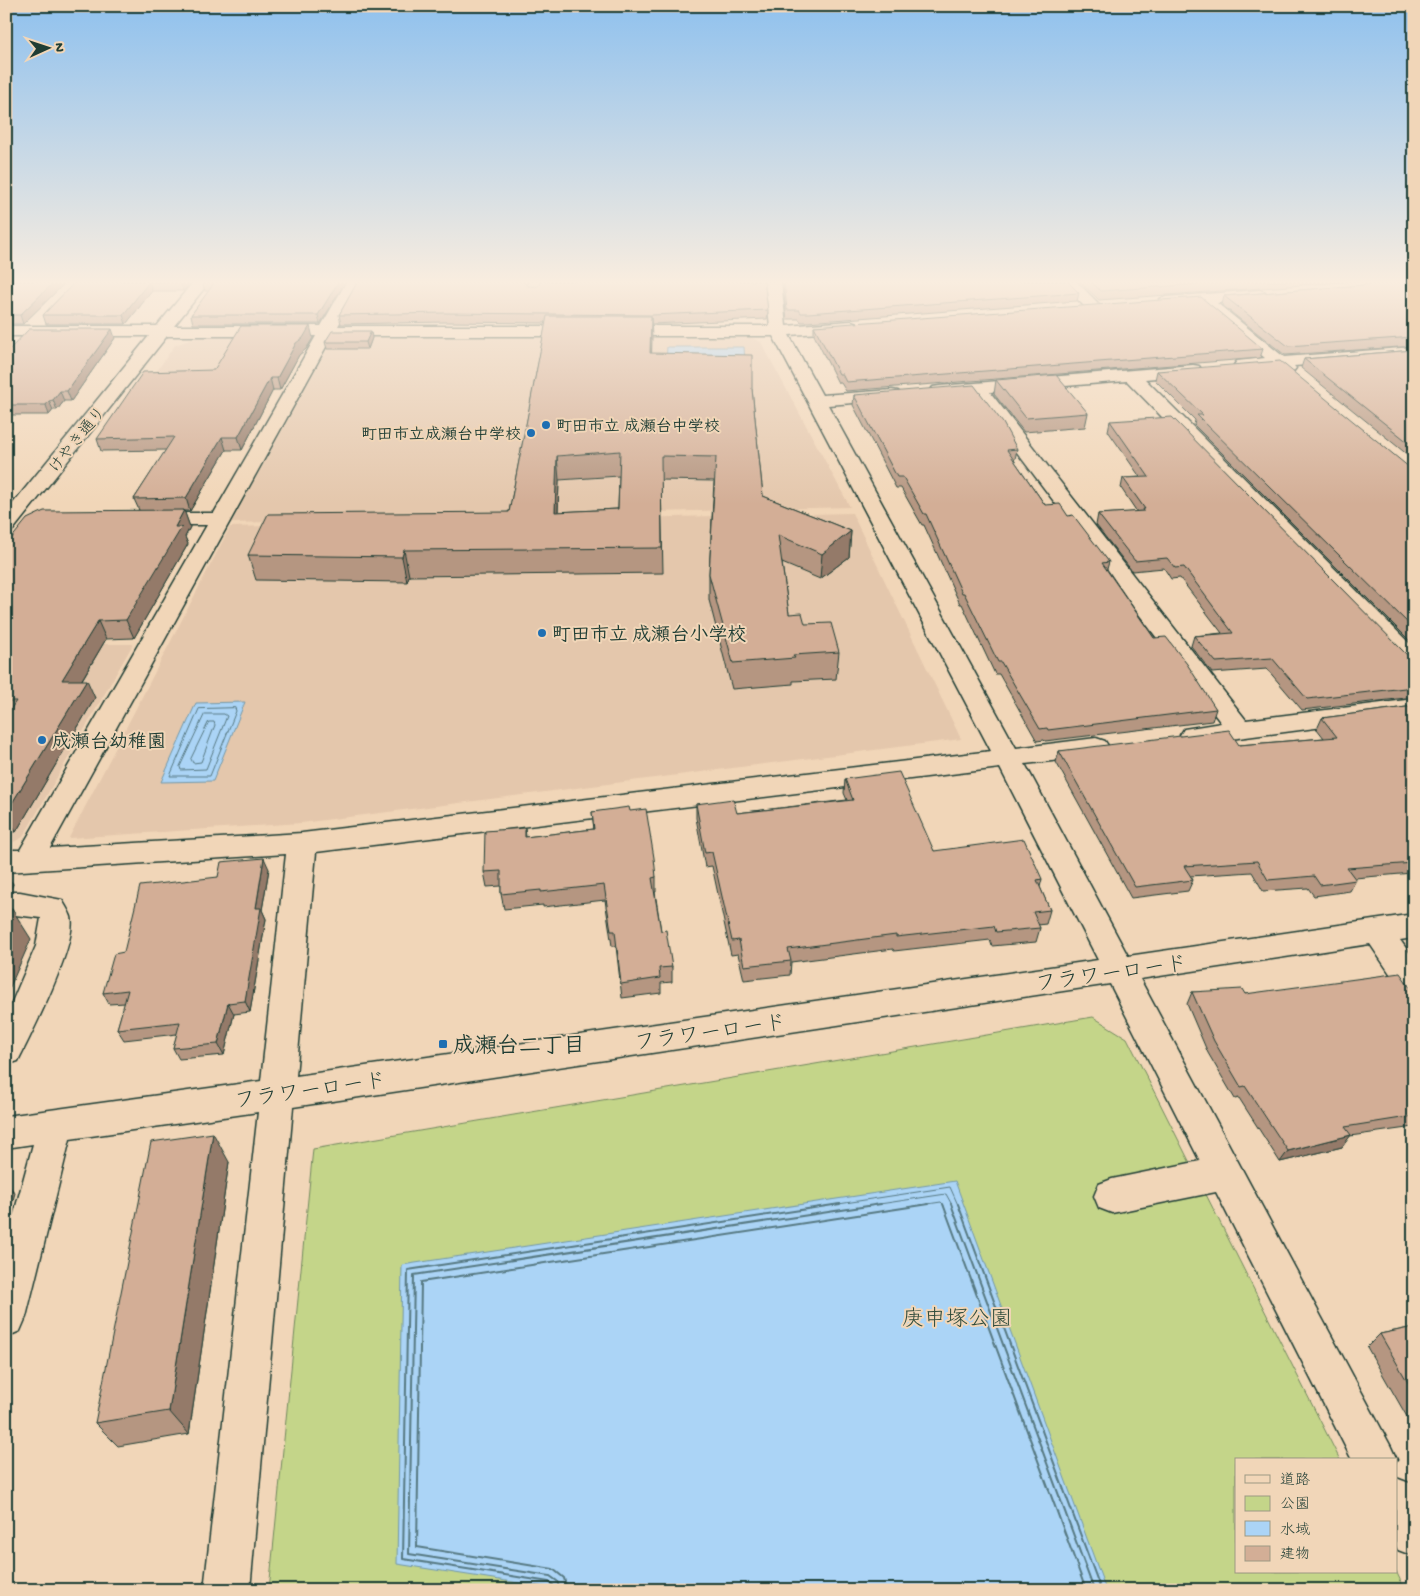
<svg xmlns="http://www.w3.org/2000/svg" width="1420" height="1596" font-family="'Gochi Hand','Klee One',sans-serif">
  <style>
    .built { fill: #e4c7ac }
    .green { fill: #c4d589; stroke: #72895e }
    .water { fill: #abd4f6; stroke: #7398a8 }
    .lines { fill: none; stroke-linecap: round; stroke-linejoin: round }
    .shore-far1 { stroke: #577982; stroke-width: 1 }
    .shore { stroke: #577982; stroke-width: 2 }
    .minor-casing { stroke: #1f3d34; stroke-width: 3 }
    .minor { fill: #f1d6b8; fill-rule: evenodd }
    .wall { fill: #b59681; stroke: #1f3d34; fill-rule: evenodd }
    .shaded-wall { fill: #947a69; stroke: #1f3d34 }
    .building { fill: #d3ae96; stroke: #1f3d34; fill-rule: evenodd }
    .poi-dot { fill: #1f6fb2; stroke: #f1d6b8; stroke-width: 2 }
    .labels { text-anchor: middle; stroke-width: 4; stroke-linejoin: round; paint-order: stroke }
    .far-poi-label { font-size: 16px; font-weight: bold; fill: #1f3d34; stroke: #f1d6b8; text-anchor: start }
    .far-street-label { font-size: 16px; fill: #1f3d34; stroke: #f1d6b8 }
    .poi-label { font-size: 19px; font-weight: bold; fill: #1f3d34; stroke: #f1d6b8; text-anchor: start }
    .near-street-label { font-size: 22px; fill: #1f3d34; stroke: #f1d6b8 }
    .near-poi-label { font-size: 22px; font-weight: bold; fill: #1f3d34; stroke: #f1d6b8; text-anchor: start }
    .near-park-label { font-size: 22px; fill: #304c3c; stroke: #f1d6b8 }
  </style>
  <rect width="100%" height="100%" fill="#f1d6b8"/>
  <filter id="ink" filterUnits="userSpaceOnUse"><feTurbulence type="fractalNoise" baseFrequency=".02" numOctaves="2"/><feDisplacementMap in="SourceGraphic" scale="10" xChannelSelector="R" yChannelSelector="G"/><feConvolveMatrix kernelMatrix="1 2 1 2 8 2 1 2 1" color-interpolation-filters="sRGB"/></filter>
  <g filter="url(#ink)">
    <g class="built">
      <polygon points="199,337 288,337 222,377 152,378 175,345"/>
      <polygon points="343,338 752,338 761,342 850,507 231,523 331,342"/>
      <polygon points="852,513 961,739 301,823 69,838 230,527"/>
      <polygon points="6,644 133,644 23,837 6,846"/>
    </g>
    <polygon class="green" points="1093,1017 1127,1038 1340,1460 1236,1460 1236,1572 1396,1571 1405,1590 269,1590 313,1149"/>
    <g class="water">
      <polygon points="667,347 744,347 745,362 666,362"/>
      <polygon points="245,702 213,781 161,782 196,703"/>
      <polygon points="955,1181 1106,1590 564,1590 397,1564 402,1265"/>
    </g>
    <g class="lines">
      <g class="shore-far1">
        <polygon points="235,708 236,711 210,776 170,776 199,709"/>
        <polygon points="205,714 224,714 227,716 206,769 181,770 180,767"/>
        <polygon points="209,722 214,722 215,725 201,762 193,763 191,759"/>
        <polyline points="832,1205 950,1187 958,1205"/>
        <polyline points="873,1205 946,1194 952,1205"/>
        <polyline points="921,1205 941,1202 944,1205"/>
      </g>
      <g class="shore">
        <polyline points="943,1204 1086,1590"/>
        <polyline points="951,1204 1094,1590"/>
        <polyline points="958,1204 1101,1590"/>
        <polyline points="554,1590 553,1585 549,1582 403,1559 408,1270 840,1204"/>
        <polyline points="560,1590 557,1581 550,1576 409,1554 414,1275 881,1204"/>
        <polyline points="567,1590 564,1578 553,1569 417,1547 421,1282 929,1204"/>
      </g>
      <defs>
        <g id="minor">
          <path d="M194,281H210L174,326H321L347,281H363L338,326H770L765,281H781L786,326L851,321L857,323L859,326L857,329L851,331L789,335L822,395L892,390L898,391L901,395L898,399L892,400L828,405L1016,748L1096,738L1105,741L1109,747L1105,753L1096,756L1025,764L1128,956L1414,914V938L1400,940L1414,959V997L1403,993L1370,944L1140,979L1390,1445L1397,1460L1396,1461L1352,1460L1216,1192L1112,1213L1099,1208L1094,1196L1099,1184L1112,1179L1200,1161L1110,984L293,1107L250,1590H204L258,1112L70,1139L26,1317L20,1331L6,1337V1243L33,1144L6,1148V1116L261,1081L286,854L6,872V850H20L207,525H149L142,523L139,519L142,515L149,513H214L316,336H167L13,530L6,532V512L149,336H6V326H157ZM332,336H773L991,751L302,833L50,848ZM1000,768L1098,960L296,1076L316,852Z"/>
          <polygon points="529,281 545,281 539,293 529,293 526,290"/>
          <polygon points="1059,281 1076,281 1103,308 1101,311 1089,311"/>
          <polygon points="1260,290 1265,292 1268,295 1265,298 1217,303 1284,357 1414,347 1414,357 1294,366 1296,368 1293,372 1287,373 1276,368 1243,370 1237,369 1234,365 1237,361 1265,358 1204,308 1203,304 1166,307 1160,305 1158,302 1160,299 1166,297"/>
          <polygon points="1193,365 1199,366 1202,370 1199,374 1145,379 1414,648 1414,669 1405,667 1127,381 990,392 1246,720 1414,699 1414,715 1193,744 1184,741 1180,735 1184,729 1221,723 973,394 939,396 933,395 930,391 933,387 939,386"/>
          <path d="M6,892H20L62,900C65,905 69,911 71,917C78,943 31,1035 18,1061L6,1065V1016L36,946L41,918L6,914Z"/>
          <polygon points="1396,1478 1412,1484 1414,1488 1414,1556 1398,1550 1396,1546"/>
        </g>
      </defs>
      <use href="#minor" class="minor-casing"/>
      <use href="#minor" class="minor"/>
    </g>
    <g class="wall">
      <polygon points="6,281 67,281 23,324 6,324"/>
      <polygon points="76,281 192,281 183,291 152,291 126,324 46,324 43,315"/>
      <polygon points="203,281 346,281 320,324 193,324 191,315 209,291 205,291 202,282"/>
      <path d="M358,281H528L526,285L528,286L768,310L767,319L651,324V353L752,389L763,496L851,531L849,557L820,579L782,563L789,614L805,624L839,652L836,679L793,681V684L732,689L709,600V574L714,481L661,480L663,573L409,576L407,582L256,580L248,555L509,512L546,323L446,322L341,324L339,315ZM619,476L618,509L558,512L559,480Z"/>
      <polygon points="782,281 1067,281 1079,293 1077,301 807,322 801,322 799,319 787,319"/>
      <polygon points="1079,281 1357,281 1099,300"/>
      <polygon points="1414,281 1414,346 1285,355 1222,305 1224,296"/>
      <polygon points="814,326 1263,349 1260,358 846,391 841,383 838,383 814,335"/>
      <polygon points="115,338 71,401 64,401 57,410 53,410 49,415 6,415 6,350"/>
      <polygon points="313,338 306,349 299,355 280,390 273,390 242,450 226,450 190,511 184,511 190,527 185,537 188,544 134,638 106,639 82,680 95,698 16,832 6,832 6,545 139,510 134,499 166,450 101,451 97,439 214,370"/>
      <polygon points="372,338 368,349 327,349 325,342"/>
      <polygon points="1414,350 1414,460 1301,368 1304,359"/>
      <polygon points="1157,371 1414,469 1414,645 1194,425 1195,420 1155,380"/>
      <polygon points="996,380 1088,413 1085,427 1024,432 994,394"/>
      <polygon points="854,395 1017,449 1015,459 1014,460 1045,505 1068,516 1109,562 1107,569 1154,638 1216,709 1212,721 1045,741 1044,740 1037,741 999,674 995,674 962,604 960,604 924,525 922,525 901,488 896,488 853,405"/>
      <polygon points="1110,421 1409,657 1414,658 1414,697 1302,710 1267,669 1212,673 1191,646 1194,636 1222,633 1180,578 1171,579 1164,568 1132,571 1096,525 1098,514 1137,512 1121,488 1123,478 1140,477 1108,431"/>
      <polygon points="1414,706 1414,876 1412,873 1355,878 1356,880 1350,891 1314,896 1308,888 1263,891 1252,872 1190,876 1193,880 1188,891 1131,898 1056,762 1059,751 1239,745 1324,738 1317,729 1322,718"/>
      <polygon points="845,779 934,851 1042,879 1040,887 1050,910 1046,924 1038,925 1040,928 1036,942 992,946 990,940 894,951 893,949 791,962 790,975 744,980 738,954 731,955 712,866 705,867 696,818 696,804 737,813 847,800 844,793"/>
      <polygon points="630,811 656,877 656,892 655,892 661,931 672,967 672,982 661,983 661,993 622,998 616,946 612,946 605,900 543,907 543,905 504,909 501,894 501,886 487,887 484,872 525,828 526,837 594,829 592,812"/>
      <polygon points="269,869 262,910 266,919 250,1012 234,1014 224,1055 179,1059 173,1048 177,1034 124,1040 117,1029 125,1003 109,1004 103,993 124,952 218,877"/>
      <polygon points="6,874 13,884 10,890 6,891"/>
      <polygon points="1192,992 1245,994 1414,993 1414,1127 1350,1136 1342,1147 1280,1162 1239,1098 1235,1099 1208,1053 1187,1004"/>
      <polygon points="229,1162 189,1434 118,1446 95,1423"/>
      <polygon points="1414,1327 1414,1429 1367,1347 1380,1334"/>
    </g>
    <g class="shaded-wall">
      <polygon points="55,281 67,281 23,324 20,315"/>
      <polygon points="182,281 192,281 183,291 181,282"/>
      <polygon points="339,281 346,281 320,324 318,315"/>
      <polygon points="149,282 152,291 126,324 123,315"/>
      <polygon points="651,316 652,338 651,376 650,353"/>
      <polygon points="310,326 313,338 306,349 299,355 280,390 277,378 296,343"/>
      <polygon points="112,329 115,338 71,401 67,391"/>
      <polygon points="6,331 9,338 6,341"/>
      <polygon points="371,331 372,338 368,349 366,342"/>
      <polygon points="270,378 273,390 242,450 238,437"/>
      <polygon points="60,391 64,401 57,410 53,400"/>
      <polygon points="49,401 53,410 49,415 46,405"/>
      <polygon points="222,437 226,450 190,511 186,498"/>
      <polygon points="557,456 559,480 557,537 555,512"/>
      <polygon points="184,510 190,527 185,537 188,544 134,638 126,620"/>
      <polygon points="851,531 849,557 820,579 822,554"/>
      <polygon points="404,550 409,576 407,582 402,557"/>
      <polygon points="98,621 106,639 71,698 62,680"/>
      <polygon points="87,680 95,698 16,832 6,815 6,813"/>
      <polygon points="264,858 269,869 262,910 266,919 250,1012 245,1001 256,908"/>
      <polygon points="6,874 13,884 10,890 6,884"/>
      <polygon points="12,909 31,939 6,996 6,921"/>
      <polygon points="228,1003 234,1014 224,1055 218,1044"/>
      <polygon points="213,1133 229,1162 189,1434 169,1411"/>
      <polygon points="1351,1135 1342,1147 1280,1162 1288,1151"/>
      <polygon points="6,1182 15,1193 6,1226"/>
    </g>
    <g class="building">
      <polygon points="6,281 55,281 20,315 6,315"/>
      <polygon points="76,281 182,281 181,282 149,282 123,315 43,315"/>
      <polygon points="203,281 339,281 318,315 191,315 215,282 202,282"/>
      <polygon points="358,281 524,281 524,283 528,286 538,286 541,281 764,281 768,310 652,315 445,313 339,315"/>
      <polygon points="784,281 1067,281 1079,293 808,313 801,313 799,310 787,310"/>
      <polygon points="1090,281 1242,281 1101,291"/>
      <polygon points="1414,281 1414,337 1288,346 1224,296"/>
      <polygon points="1201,297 1263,349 846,382 842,374 839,374 814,326"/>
      <path d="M547,316H651L650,353L752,355V389L763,496L851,531L822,554L778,535L789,614L802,613L805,624L831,623L839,652L793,655L795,658L733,663L709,574L716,457L661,456L662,548L404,550L402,557L248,555L268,514L509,512ZM620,451L618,509L555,512L557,456Z"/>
      <polygon points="241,326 310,326 303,338 296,343 277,378 270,378 238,437 222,437 186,498 134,499 174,437 97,439 143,372 214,370"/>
      <polygon points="29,329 112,329 67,391 60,391 53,400 49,401 46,405 6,405 6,350 10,349"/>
      <polygon points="332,331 371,331 366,342 325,342"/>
      <polygon points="1414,350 1414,447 1304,359"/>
      <polygon points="1280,361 1410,468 1414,469 1414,629 1197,415 1203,415 1157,371"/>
      <polygon points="1056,375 1088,413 1026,418 996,380"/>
      <polygon points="974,385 1003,423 1017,449 1007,450 1045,505 1060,504 1068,516 1073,515 1109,562 1102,563 1154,638 1166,637 1187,664 1216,709 1048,730 1047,728 1040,729 1001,662 998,662 964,593 962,593 926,514 924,514 903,477 897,477 854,395"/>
      <polygon points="1172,417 1409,657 1414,658 1414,687 1307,699 1272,658 1216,662 1194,636 1233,633 1184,567 1175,568 1167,558 1135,561 1098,514 1144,511 1143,509 1145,509 1123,478 1149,477 1110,421"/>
      <polygon points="184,510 175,527 182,527 126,620 98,621 62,680 87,680 6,813 6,716 16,701 6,701 6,545 27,519 44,511"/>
      <polygon points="1414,706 1414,863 1347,868 1356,880 1320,885 1314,876 1268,880 1257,861 1184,866 1193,880 1135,887 1059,751 1229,730 1239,745 1337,737 1322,718"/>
      <polygon points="899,772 934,851 1024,839 1042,879 1037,880 1050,910 1033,912 1040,928 996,932 994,926 896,937 896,935 788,949 791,961 744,966 739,940 732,941 712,852 705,853 696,804 733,799 737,813 853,800 845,779"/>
      <polygon points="629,807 630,811 646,809 654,858 656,877 652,878 661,931 666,930 672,967 659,968 660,978 621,984 615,931 611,931 604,885 541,892 541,890 501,894 501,871 484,872 485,831 525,828 525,837 594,829 592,812"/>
      <polygon points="264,858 256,908 261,908 245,1001 228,1003 218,1044 173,1048 180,1022 117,1029 128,990 103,993 114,954 124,952 140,886 218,877 221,862"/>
      <polygon points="6,909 12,909 6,921"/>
      <polygon points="1400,973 1414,993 1414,1116 1345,1127 1351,1135 1288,1151 1245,1086 1241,1087 1214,1041 1192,992 1242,989 1245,994"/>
      <polygon points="213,1133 169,1411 95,1423 151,1142"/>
      <polygon points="1414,1327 1414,1393 1380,1334"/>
    </g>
  </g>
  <linearGradient id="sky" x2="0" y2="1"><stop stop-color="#8fc1ee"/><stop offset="0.56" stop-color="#f9eddf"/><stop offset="1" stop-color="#f9eddf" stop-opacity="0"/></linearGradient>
  <rect width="1420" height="504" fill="url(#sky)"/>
  <g class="poi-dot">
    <circle cx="546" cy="425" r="5"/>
    <circle cx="531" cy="433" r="5"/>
    <circle cx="542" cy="633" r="5"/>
    <circle cx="42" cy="740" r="5"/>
    <rect x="438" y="1039" width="10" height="10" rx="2.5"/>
  </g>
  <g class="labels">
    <g class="far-poi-label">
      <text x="556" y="431">町田市立 成瀬台中学校</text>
      <text x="521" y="439" text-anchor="end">町田市立成瀬台中学校</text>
    </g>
    <g class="far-street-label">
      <text transform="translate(76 439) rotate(-51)" y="6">けやき通り</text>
    </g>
    <g class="poi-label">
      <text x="552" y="640">町田市立 成瀬台小学校</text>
      <text x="52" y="747">成瀬台幼稚園</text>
    </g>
    <g class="near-street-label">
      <text transform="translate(1111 972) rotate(-8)" y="8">フラワーロード</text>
      <text transform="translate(710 1031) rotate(-8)" y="8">フラワーロード</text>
      <text transform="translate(310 1089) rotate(-8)" y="8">フラワーロード</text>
    </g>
    <g class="near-poi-label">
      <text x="453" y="1052">成瀬台二丁目</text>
    </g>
    <g class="near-park-label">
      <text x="957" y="1325">庚申塚公園</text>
    </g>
  </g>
  <rect width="1420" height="1596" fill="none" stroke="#f1d6b8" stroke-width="25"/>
  <rect x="12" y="12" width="1395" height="1571" fill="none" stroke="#1f3d34" stroke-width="2" filter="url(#ink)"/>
  <rect x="1235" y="1458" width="162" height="115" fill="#f1d6b8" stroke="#9d9983"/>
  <rect x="1245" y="1475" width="25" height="8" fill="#f1d6b8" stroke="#9d9983"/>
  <text x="1280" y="1484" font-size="15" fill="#1f3d34">道路</text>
  <rect x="1245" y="1496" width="25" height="15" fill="#c4d589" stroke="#9d9983"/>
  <text x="1280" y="1508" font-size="15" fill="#1f3d34">公園</text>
  <rect x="1245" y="1521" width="25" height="15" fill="#abd4f6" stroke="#9d9983"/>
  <text x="1280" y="1534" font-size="15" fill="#1f3d34">水域</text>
  <rect x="1245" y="1546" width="25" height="15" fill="#d3ae96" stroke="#9d9983"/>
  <text x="1280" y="1558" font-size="15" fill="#1f3d34">建物</text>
  <g transform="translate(48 48) rotate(87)" stroke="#f1d6b8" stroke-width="4" paint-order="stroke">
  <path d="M0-4L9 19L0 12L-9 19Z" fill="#1f3d34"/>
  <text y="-8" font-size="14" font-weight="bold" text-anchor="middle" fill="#1f3d34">N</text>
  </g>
</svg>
